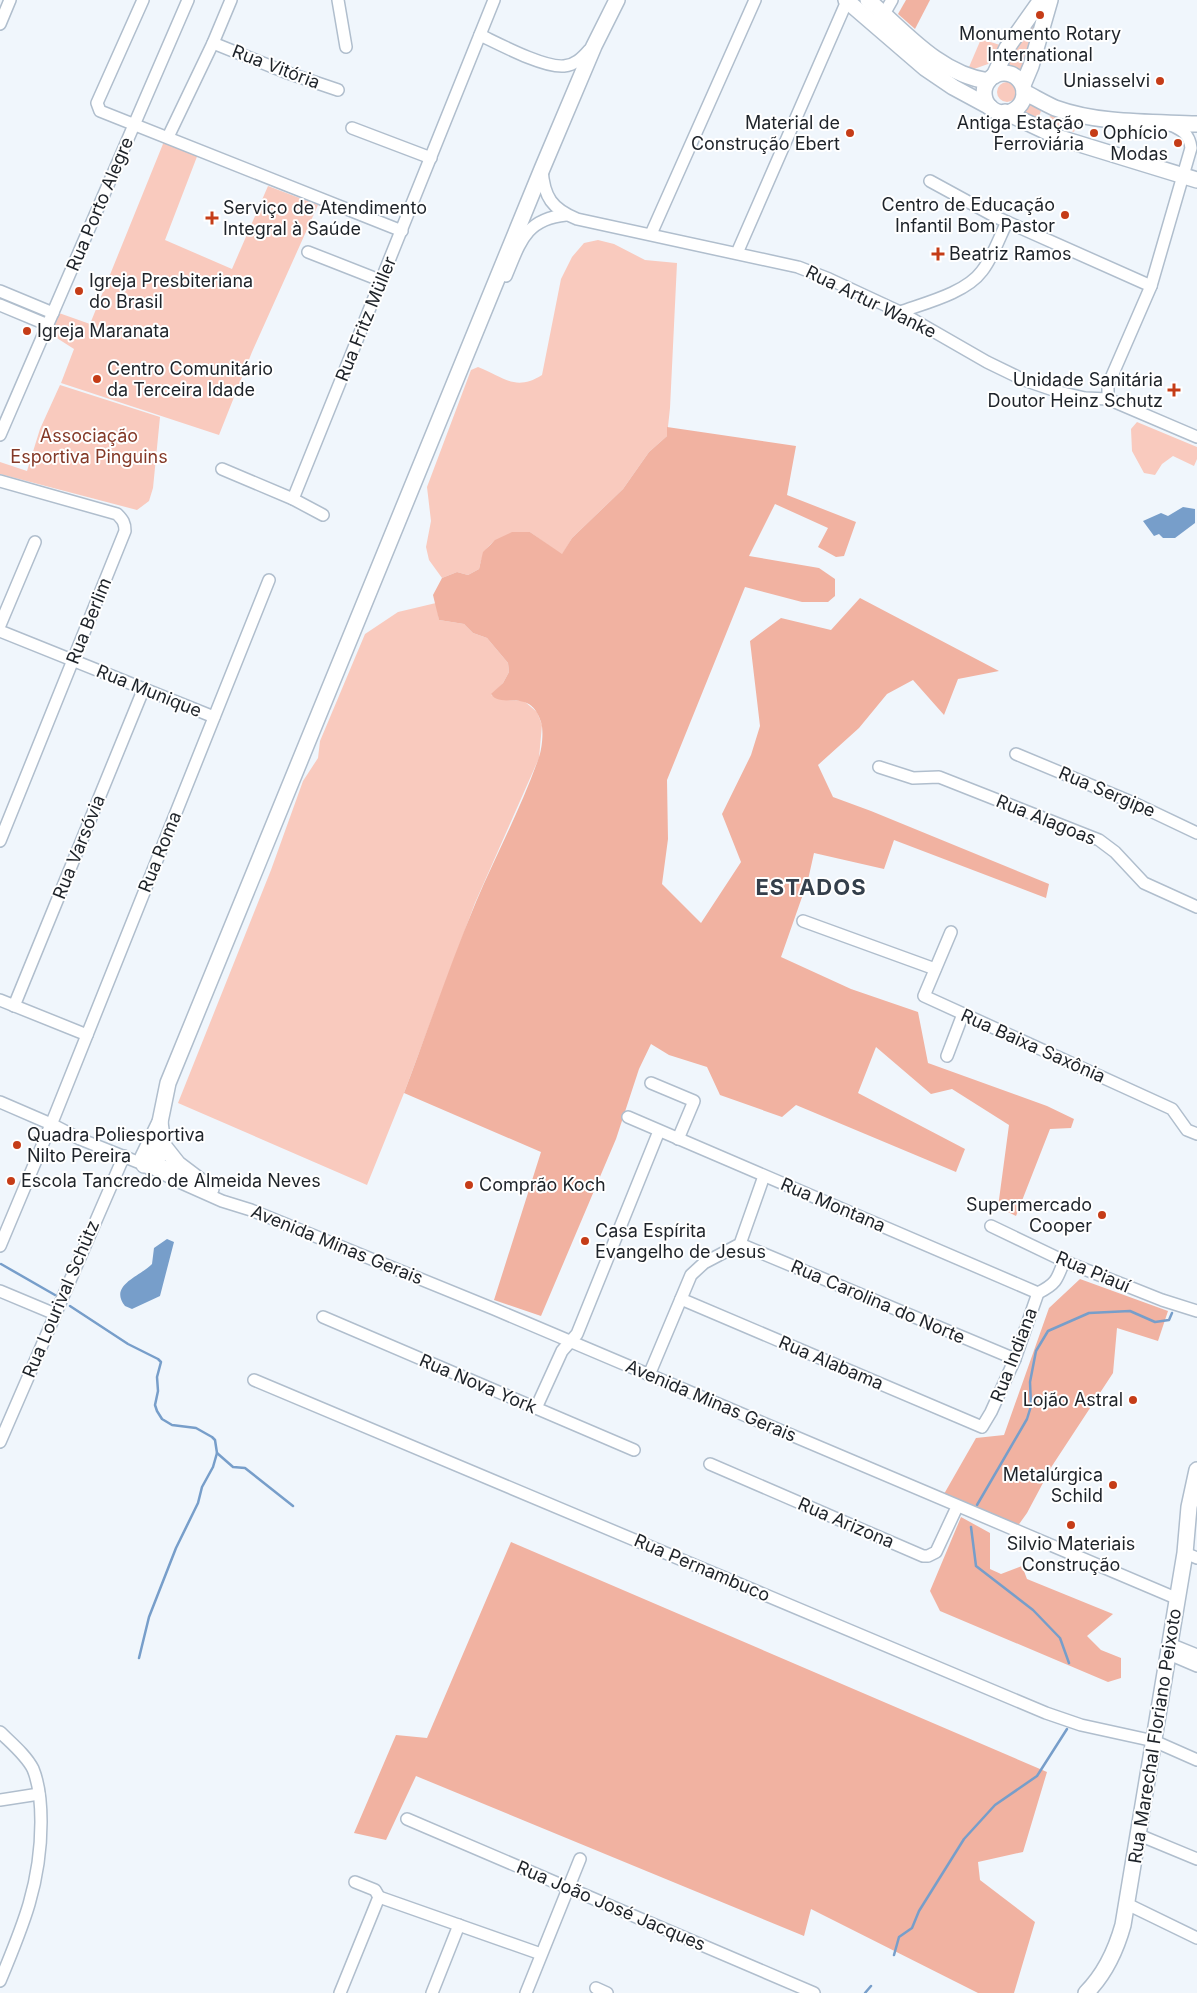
<svg xmlns="http://www.w3.org/2000/svg" width="1197" height="1993" font-family="Inter,sans-serif">
  <style>
    .green { fill: #f9cabe }
    .forest { fill: #f1b2a1 }
    .water { fill: #779eca }
    .lines { fill: none; stroke-linecap: round; stroke-linejoin: round }
    .stream { stroke: #779eca; stroke-width: 2.5 }
    .minor-casing { stroke: #b0becd; stroke-width: 14 }
    .major-casing { stroke: #b0becd; stroke-width: 18 }
    .minor { stroke: #fff; stroke-width: 11 }
    .major { stroke: #fff; stroke-width: 15 }
    .poi-dot { fill: #c53c17; stroke: #fff; stroke-width: 2 }
    .labels { text-anchor: middle; stroke-width: 4; stroke-linejoin: round; paint-order: stroke }
    .poi-label { font-size: 18px; fill: #1e2329; stroke: #fff; text-anchor: end }
    .street-label { font-size: 18px; fill: #1e2329; stroke: #fff }
    .park-label { font-size: 18px; fill: #843927; stroke: #fff }
    .district-label { font-size: 22px; font-weight: bold; letter-spacing: 1px; fill: #343f4b; stroke: #fff }
  </style>
  <rect width="100%" height="100%" fill="#f0f6fc"/>
  <g class="green">
    <polygon points="1043,5 1025,62 1019,75 1007,70 1003,70 1009,56"/>
    <polygon points="981,39 1000,45 988,64 974,69 969,67"/>
    <circle cx="1007" cy="92" r="10"/>
    <polygon points="1028,102 1041,111 1038,119 1022,112"/>
    <polygon points="1051,115 1077,123 1074,132 1049,123 1048,119"/>
    <polygon points="165,139 198,154 165,240 232,269 268,186 318,205 252,352 219,435 61,383 74,349 49,333 59,313 90,324"/>
    <path d="M598,240L614,244L645,260L677,263L670,408L667,436L649,452L623,489L572,538L562,555L530,532C499,539 487,535 479,569L468,575L457,572L442,578L429,560L426,547L431,521L427,487L471,370L478,367C504,377 515,392 542,375L561,279L572,257L584,243Z"/>
    <polygon points="60,385 160,417 153,488 149,501 137,510 0,474 0,462 27,471 40,429"/>
    <polygon points="1137,422 1197,447 1197,459 1194,466 1173,456 1162,464 1155,475 1144,473 1132,451 1131,429"/>
    <polygon points="436,603 439,620 464,624 473,633 487,638 508,663 509,672 503,683 491,695 505,700 524,701 537,712 542,725 539,758 475,903 404,1093 367,1185 178,1103 271,870 303,781 318,758 320,741 365,634 398,612"/>
  </g>
  <g class="forest">
    <polygon points="906,0 930,0 915,29 898,14"/>
    <path d="M667,427L796,446L787,495L856,522L844,556L836,557L818,547L828,528L775,504L749,556L819,568L835,579V596L828,602H802L745,587L667,780L668,839L662,884L701,923L741,862L722,814L751,755L760,726L750,641L781,618L831,630L860,598L999,671L958,679L944,715L913,680L887,694L859,728L818,765L833,797L871,811L1049,884L1046,898L894,840L884,869L814,853L808,880L781,957L851,989L918,1012L928,1063L1047,1106L1074,1119L1071,1128L1050,1129L1016,1216L998,1207L1009,1125L952,1089L931,1094L876,1047L858,1093L965,1149L956,1172L796,1105L782,1117L720,1095L707,1067L669,1055L651,1044L639,1069L616,1139L541,1316L494,1300L541,1152L404,1093C428,1030 450,964 476,902C496,855 521,808 538,760C542,751 544,731 541,722C530,686 501,710 491,694L503,683L509,672L508,663L487,638L473,633L464,624L439,620L433,595L442,578L457,572L468,575L479,569L483,552L495,540L512,532H530L562,554L572,538L623,489L649,452L667,436Z"/>
    <polygon points="1080,1279 1168,1311 1158,1341 1117,1328 1113,1373 1052,1466 1027,1513 1017,1527 944,1494 976,1438 1004,1435 1049,1308"/>
    <polygon points="961,1517 990,1533 990,1569 1001,1574 1022,1566 1027,1579 1113,1614 1087,1636 1101,1650 1121,1658 1121,1678 1108,1682 940,1611 930,1591"/>
    <polygon points="511,1542 1047,1772 1023,1852 978,1862 980,1880 1035,1922 1014,1993 978,1993 811,1909 804,1936 416,1776 386,1840 354,1833 396,1735 427,1738"/>
  </g>
  <g class="water">
    <polygon points="1183,507 1195,509 1195,523 1175,538 1163,538 1159,534 1154,536 1143,521 1161,513 1168,516"/>
    <path d="M167,1239L174,1242L160,1296L132,1309L125,1306C108,1285 141,1276 152,1264L154,1248Z"/>
  </g>
  <g class="lines">
    <g class="stream">
      <polyline points="1,1264 55,1295"/>
      <polyline points="70,1306 128,1344 158,1359 161,1362 157,1377 158,1391 155,1405 157,1411 162,1419 172,1425 196,1428 212,1437 215,1440 217,1453 213,1467 202,1487 198,1503 176,1548 149,1617 139,1658"/>
      <polyline points="217,1453 233,1467 245,1468 293,1506"/>
      <polyline points="977,1505 1027,1419 1031,1406 1030,1382 1036,1351 1048,1331 1089,1313 1130,1311 1155,1322 1169,1320 1172,1313"/>
      <polyline points="971,1527 976,1566 1033,1610 1060,1638 1069,1663"/>
      <polyline points="894,1955 899,1937 912,1928 919,1911 964,1839 995,1805 1037,1776 1067,1729"/>
      <polyline points="865,1993 871,1986"/>
    </g>
    <defs>
      <g id="minor">
        <polyline points="143,0 97,103 100,111 402,231"/>
        <polyline points="338,0 346,47"/>
        <polyline points="884,14 892,0"/>
        <polyline points="0,24 10,0"/>
        <path d="M480,35C499,44 544,68 564,66C575,65 582,58 589,50"/>
        <polyline points="213,43 285,72 338,90"/>
        <polyline points="352,128 431,158"/>
        <polyline points="168,137 213,43 231,0"/>
        <path d="M542,170C544,197 552,209 577,219L798,267L829,279L900,312L987,362L1024,380L1059,392L1085,398L1108,399L1197,437"/>
        <polyline points="930,181 996,217 1151,286"/>
        <polyline points="651,234 755,0"/>
        <polyline points="308,252 382,281"/>
        <polyline points="737,253 847,1"/>
        <path d="M506,276C520,243 525,219 566,215"/>
        <polyline points="0,291 53,313"/>
        <polyline points="0,305 48,325"/>
        <path d="M900,312C925,303 966,293 982,271C993,257 999,238 1007,222"/>
        <path d="M1108,399V385L1151,286L1191,148C1189,133 1182,130 1169,124"/>
        <polyline points="0,435 188,0"/>
        <polyline points="222,469 293,499 323,515"/>
        <path d="M0,481L117,514C123,520 125,523 125,531L0,841"/>
        <polyline points="293,499 494,0"/>
        <polyline points="0,625 35,542"/>
        <polyline points="0,631 214,717"/>
        <polyline points="1016,754 1136,804 1197,833"/>
        <polyline points="879,767 913,778 939,777 1099,840 1115,852 1144,883 1197,907"/>
        <polyline points="803,921 935,969"/>
        <polyline points="951,932 924,996 1172,1109 1187,1130 1197,1134"/>
        <polyline points="0,1000 87,1035"/>
        <polyline points="14,1006 144,688"/>
        <polyline points="947,1056 963,1014"/>
        <polyline points="651,1083 694,1101 678,1139"/>
        <polyline points="0,1102 51,1124 80,1139 150,1167 177,1181 222,1201 251,1210 494,1309 1178,1599"/>
        <polyline points="628,1117 1038,1293"/>
        <polyline points="153,1161 186,1176"/>
        <polyline points="991,1226 1064,1261 1162,1300 1197,1311"/>
        <polyline points="740,1244 1015,1359"/>
        <polyline points="0,1246 55,1115 269,580"/>
        <polyline points="0,1291 55,1314"/>
        <path d="M681,1299L982,1427L991,1412L1015,1359L1038,1293C1056,1284 1057,1280 1064,1261"/>
        <polyline points="323,1317 634,1450"/>
        <polyline points="649,1375 691,1275 704,1263 740,1244 764,1176"/>
        <polyline points="254,1380 1046,1713 1081,1725 1154,1741 1197,1760"/>
        <polyline points="536,1408 562,1351 577,1334 659,1131"/>
        <polyline points="0,1442 124,1156"/>
        <polyline points="710,1464 923,1556 928,1556 936,1552 957,1507"/>
        <polyline points="1185,1553 1197,1558"/>
        <polyline points="1170,1644 1197,1655"/>
        <polyline points="1169,1654 1197,1666"/>
        <path d="M0,1732C11,1743 26,1755 33,1769C40,1786 41,1805 41,1822C41,1883 23,1926 0,1981"/>
        <polyline points="0,1800 39,1794"/>
        <polyline points="407,1819 814,1993"/>
        <polyline points="1139,1835 1197,1859"/>
        <polyline points="355,1882 375,1890 379,1897"/>
        <polyline points="379,1897 541,1954"/>
        <polyline points="1127,1904 1197,1938"/>
        <polyline points="596,1988 607,1993"/>
        <polyline points="340,1993 379,1897"/>
        <polyline points="432,1993 459,1925"/>
        <polyline points="526,1993 580,1859"/>
      </g>
      <g id="major">
        <polyline points="846,0 925,68 953,87 990,107"/>
        <path d="M868,0C904,31 939,74 988,81"/>
        <circle cx="1004" cy="93" r="20"/>
        <polyline points="994,76 1007,48 1041,0"/>
        <polyline points="1023,85 1031,66 1050,0"/>
        <path d="M1024,92C1034,97 1044,103 1055,108C1099,124 1151,122 1197,124"/>
        <polyline points="1005,112 1060,138 1197,180"/>
        <polyline points="160,1122 163,1145 178,1164 211,1189"/>
        <polyline points="144,1165 143,1157 160,1122 168,1083 542,169 594,46 617,0"/>
        <polyline points="150,1167 156,1162 163,1145"/>
        <path d="M1086,1993C1105,1974 1116,1950 1123,1925L1185,1553L1189,1507L1197,1470"/>
      </g>
    </defs>
    <use href="#minor" class="minor-casing"/>
    <use href="#major" class="major-casing"/>
    <use href="#minor" class="minor"/>
    <use href="#major" class="major"/>
  </g>
  <g class="poi-dot">
    <circle cx="1040" cy="15" r="5"/>
    <circle cx="1160" cy="81" r="5"/>
    <circle cx="850" cy="133" r="5"/>
    <circle cx="1094" cy="133" r="5"/>
    <circle cx="1178" cy="143" r="5"/>
    <circle cx="1065" cy="215" r="5"/>
    <path d="M209.5 210.5h5v5h5v5h-5v5h-5v-5h-5v-5h5z"/>
    <path d="M935.5 246.5h5v5h5v5h-5v5h-5v-5h-5v-5h5z"/>
    <circle cx="79" cy="291" r="5"/>
    <circle cx="27" cy="331" r="5"/>
    <circle cx="97" cy="379" r="5"/>
    <path d="M1171.5 382.5h5v5h5v5h-5v5h-5v-5h-5v-5h5z"/>
    <circle cx="17" cy="1145" r="5"/>
    <circle cx="11" cy="1181" r="5"/>
    <circle cx="469" cy="1185" r="5"/>
    <circle cx="1102" cy="1215" r="5"/>
    <circle cx="585" cy="1241" r="5"/>
    <circle cx="1133" cy="1400" r="5"/>
    <circle cx="1113" cy="1485" r="5"/>
    <circle cx="1071" cy="1525" r="5"/>
  </g>
  <g class="labels">
    <g class="poi-label">
      <text x="1040" y="40" text-anchor="middle">Monumento Rotary<tspan x="1040" dy="21">International</tspan></text>
      <text x="1150" y="87">Uniasselvi</text>
      <text x="840" y="129">Material de<tspan x="840" dy="21">Construção Ebert</tspan></text>
      <text x="1084" y="129">Antiga Estação<tspan x="1084" dy="21">Ferroviária</tspan></text>
      <text x="1168" y="139">Ophício<tspan x="1168" dy="21">Modas</tspan></text>
      <text x="1055" y="211">Centro de Educação<tspan x="1055" dy="21">Infantil Bom Pastor</tspan></text>
      <text x="223" y="214" text-anchor="start">Serviço de Atendimento<tspan x="223" dy="21">Integral à Saúde</tspan></text>
      <text x="949" y="260" text-anchor="start">Beatriz Ramos</text>
      <text x="89" y="287" text-anchor="start">Igreja Presbiteriana<tspan x="89" dy="21">do Brasil</tspan></text>
      <text x="37" y="337" text-anchor="start">Igreja Maranata</text>
      <text x="107" y="375" text-anchor="start">Centro Comunitário<tspan x="107" dy="21">da Terceira Idade</tspan></text>
      <text x="1163" y="386">Unidade Sanitária<tspan x="1163" dy="21">Doutor Heinz Schutz</tspan></text>
      <text x="27" y="1141" text-anchor="start">Quadra Poliesportiva<tspan x="27" dy="21">Nilto Pereira</tspan></text>
      <text x="21" y="1187" text-anchor="start">Escola Tancredo de Almeida Neves</text>
      <text x="479" y="1191" text-anchor="start">Comprão Koch</text>
      <text x="1092" y="1211">Supermercado<tspan x="1092" dy="21">Cooper</tspan></text>
      <text x="595" y="1237" text-anchor="start">Casa Espírita<tspan x="595" dy="21">Evangelho de Jesus</tspan></text>
      <text x="1123" y="1406">Lojão Astral</text>
      <text x="1103" y="1481">Metalúrgica<tspan x="1103" dy="21">Schild</tspan></text>
      <text x="1071" y="1550" text-anchor="middle">Silvio Materiais<tspan x="1071" dy="21">Construção</tspan></text>
    </g>
    <g class="street-label">
      <text transform="translate(276 67) rotate(21)" y="6">Rua Vitória</text>
      <text transform="translate(100 204) rotate(-67)" y="6">Rua Porto Alegre</text>
      <text transform="translate(871 302) rotate(26)" y="6">Rua Artur Wanke</text>
      <text transform="translate(366 319) rotate(-68)" y="6">Rua Fritz Müller</text>
      <text transform="translate(89 621) rotate(-68)" y="6">Rua Berlim</text>
      <text transform="translate(149 691) rotate(22)" y="6">Rua Munique</text>
      <text transform="translate(1107 792) rotate(23)" y="6">Rua Sergipe</text>
      <text transform="translate(1046 820) rotate(22)" y="6">Rua Alagoas</text>
      <text transform="translate(79 847) rotate(-68)" y="6">Rua Varsóvia</text>
      <text transform="translate(160 852) rotate(-68)" y="6">Rua Roma</text>
      <text transform="translate(1033 1046) rotate(24)" y="6">Rua Baixa Saxônia</text>
      <text transform="translate(833 1205) rotate(23)" y="6">Rua Montana</text>
      <text transform="translate(337 1245) rotate(22)" y="6">Avenida Minas Gerais</text>
      <text transform="translate(1093 1272) rotate(23)" y="6">Rua Piauí</text>
      <text transform="translate(61 1299) rotate(-67)" y="6">Rua Lourival Schütz</text>
      <text transform="translate(878 1302) rotate(23)" y="6">Rua Carolina do Norte</text>
      <text transform="translate(1014 1355) rotate(-69)" y="6">Rua Indiana</text>
      <text transform="translate(831 1363) rotate(23)" y="6">Rua Alabama</text>
      <text transform="translate(478 1384) rotate(23)" y="6">Rua Nova York</text>
      <text transform="translate(711 1401) rotate(23)" y="6">Avenida Minas Gerais</text>
      <text transform="translate(846 1523) rotate(23)" y="6">Rua Arizona</text>
      <text transform="translate(702 1568) rotate(23)" y="6">Rua Pernambuco</text>
      <text transform="translate(1155 1736) rotate(-81)" y="6">Rua Marechal Floriano Peixoto</text>
      <text transform="translate(611 1906) rotate(23)" y="6">Rua João José Jacques</text>
    </g>
    <g class="park-label">
      <text x="89" y="442">Associação<tspan x="89" dy="21">Esportiva Pinguins</tspan></text>
    </g>
    <g class="district-label">
      <text x="811" y="895">ESTADOS</text>
    </g>
  </g>
</svg>
